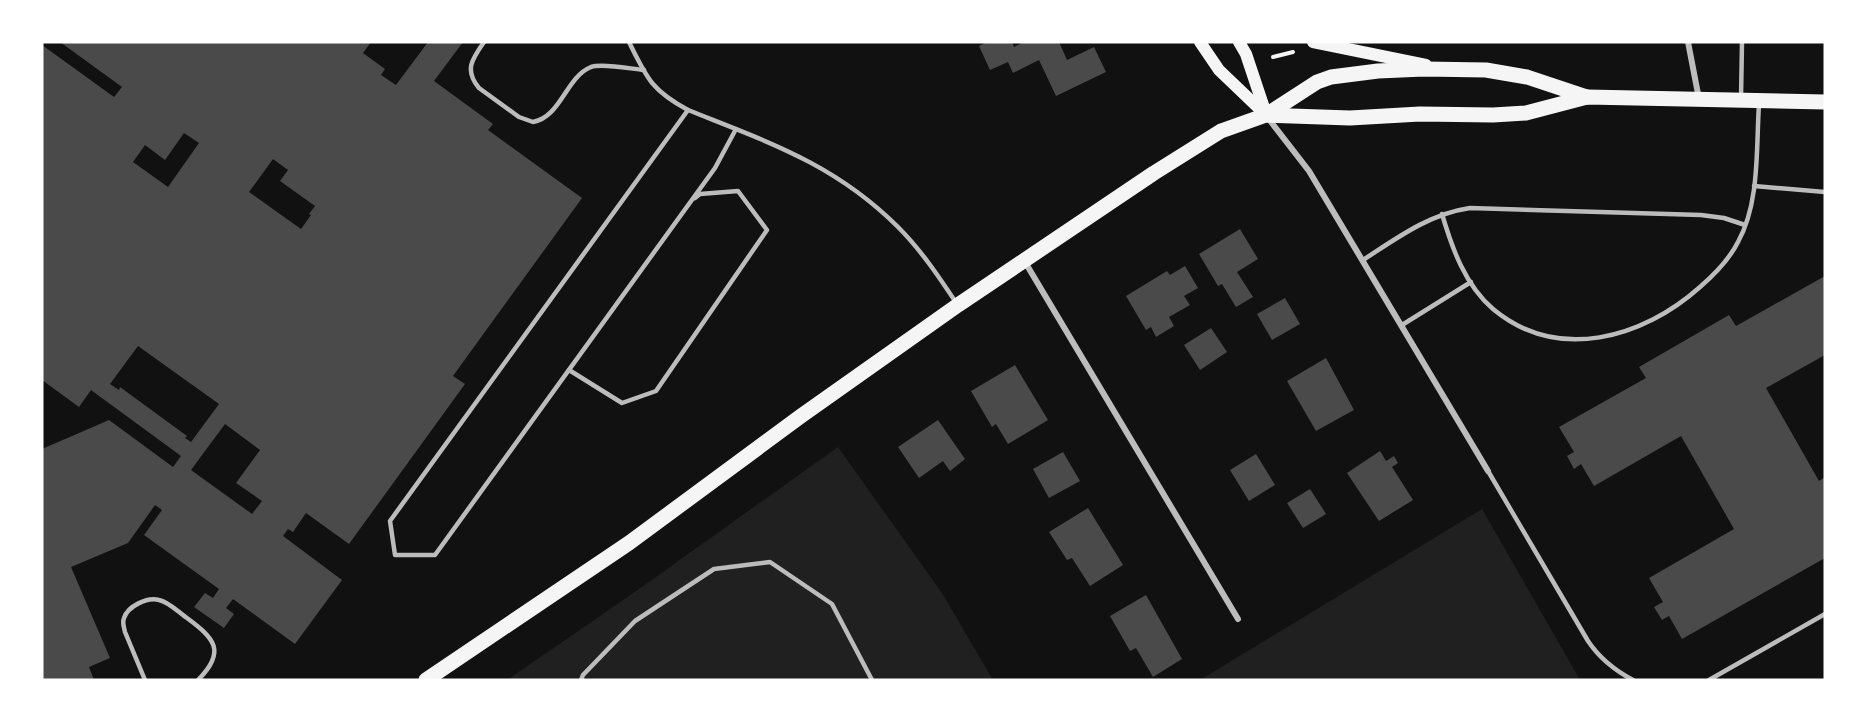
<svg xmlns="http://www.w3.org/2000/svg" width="1867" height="722" font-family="'Roboto Condensed',sans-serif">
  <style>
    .green { fill: #202020 }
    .building { fill: #4a4a4a; fill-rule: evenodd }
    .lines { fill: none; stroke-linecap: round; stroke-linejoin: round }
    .path { stroke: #f5f5f5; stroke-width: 4 }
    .service { stroke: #bcbcbc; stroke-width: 4.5 }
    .minor { stroke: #bcbcbc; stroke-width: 6 }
    .secondary { stroke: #f5f5f5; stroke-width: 12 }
    .primary { stroke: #f5f5f5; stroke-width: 15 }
  </style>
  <rect width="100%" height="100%" fill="#111"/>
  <g class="green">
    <polygon points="838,447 942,593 993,680 507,680 632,594"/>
    <polygon points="1482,509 1580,680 1200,680"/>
  </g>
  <g class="building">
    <path d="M60,42H371L363,53L385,69L381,75L396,85L428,42H463L434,81L493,124L488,130L582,198L453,376L465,384L349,544L306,513L293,532L288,529L283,536L342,580L295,644L233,599L226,608L234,614L224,628L194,607L205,593L213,598L219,589L144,535L162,510L155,505L128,543L71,567L110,658L89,667L94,680H42V449L109,420L173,467L181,456L91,390L79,407L42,380V45L114,97L122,87ZM184,133L199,143L168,187L133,162L145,145L165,160ZM273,159L288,170L280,181L315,206L309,214L311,215L301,229L249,192ZM138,346L219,404L191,442L185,438L187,436L120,387L119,390L110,384ZM225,424L260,450L236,483L262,501L252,514L191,470Z"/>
    <polygon points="987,42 1012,42 1014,47 1024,42 1059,42 1067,60 1094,47 1106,72 1056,96 1039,60 1013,73 1008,62 990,70 979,46"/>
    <polygon points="1240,229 1258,259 1237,272 1253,297 1236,307 1222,284 1218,286 1199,254"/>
    <polygon points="1185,266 1198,288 1184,296 1190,305 1169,317 1174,326 1156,337 1151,327 1146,330 1126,296 1167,271 1170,275"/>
    <polygon points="1825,276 1825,355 1766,388 1819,481 1825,477 1825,558 1682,639 1669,616 1662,620 1654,607 1663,602 1649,578 1734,529 1681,436 1594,486 1581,464 1574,469 1567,456 1574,452 1559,427 1646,378 1639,367 1729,315 1736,326"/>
    <polygon points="1285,298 1300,324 1272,340 1257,314"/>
    <polygon points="1211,328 1227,352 1200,370 1184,345"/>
    <polygon points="1326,358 1354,410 1316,431 1287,381"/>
    <polygon points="1015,365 1048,420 1008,444 996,424 992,427 971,391"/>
    <polygon points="938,420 965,459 950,471 943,461 919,478 898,447"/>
    <polygon points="1380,451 1386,461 1394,456 1398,463 1392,467 1413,500 1379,521 1347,473"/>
    <polygon points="1063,452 1080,481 1049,498 1033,469"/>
    <polygon points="1256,454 1275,485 1249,501 1230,470"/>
    <polygon points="1310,489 1326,514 1303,528 1287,503"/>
    <polygon points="1088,508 1123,565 1090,586 1072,558 1067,560 1049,532"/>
    <polygon points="1146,595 1182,659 1153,677 1136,648 1130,651 1110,616"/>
  </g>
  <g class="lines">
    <polyline class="path" points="1273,57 1293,52"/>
    <g class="service">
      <path d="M484,42C472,59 464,70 479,88L519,117L533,122C561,117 566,77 591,67C603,63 631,69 644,70"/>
      <path d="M629,42C647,78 651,90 688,110C768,142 835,164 898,227C921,250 939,277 957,304"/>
      <polyline points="1741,98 1742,42"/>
      <polyline points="688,110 390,521 395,555 435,555 715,168 736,129"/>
      <polyline points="1754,186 1825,192"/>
      <path d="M1442,214C1452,248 1465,285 1493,309C1558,363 1643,338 1700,287C1715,274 1729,260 1738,242C1760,202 1756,149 1759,104"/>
      <path d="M1363,260C1397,238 1429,214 1470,208L1701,215L1724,218L1745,225"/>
      <polyline points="1402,325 1471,282"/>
      <polyline points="569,370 622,403 656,391 767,230 738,191 700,194 695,198"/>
      <path d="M1488,471L1588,641C1600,659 1614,670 1633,680"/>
      <path d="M145,680L125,632C124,627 122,623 124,618C128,606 147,597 159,600C169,602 178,612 187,618C214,638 227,651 198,680"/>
      <polyline points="581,680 583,675 635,621 714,569 770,562 832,604 872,680"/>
      <polyline points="1709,680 1825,614"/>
    </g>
    <g class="minor">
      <polyline points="1688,42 1699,99"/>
      <polyline points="1268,118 1309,171 1488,471"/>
      <polyline points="1025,262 1238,619"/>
    </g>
    <g class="secondary">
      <polyline points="1200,42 1219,70 1266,115"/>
      <polyline points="1239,42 1246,54 1266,114"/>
      <polyline points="1313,42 1426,65"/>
    </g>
    <g class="primary">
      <polyline points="1266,115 1350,118 1420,114 1493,115 1526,113 1587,97 1825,102"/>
      <polyline points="426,680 629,543 801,416 958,305 1154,173 1221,131 1266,115 1317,82 1331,77 1378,71 1424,69 1486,70 1527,77 1587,97"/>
    </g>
  </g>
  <rect width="1867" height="722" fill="none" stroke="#ffffff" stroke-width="87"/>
</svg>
